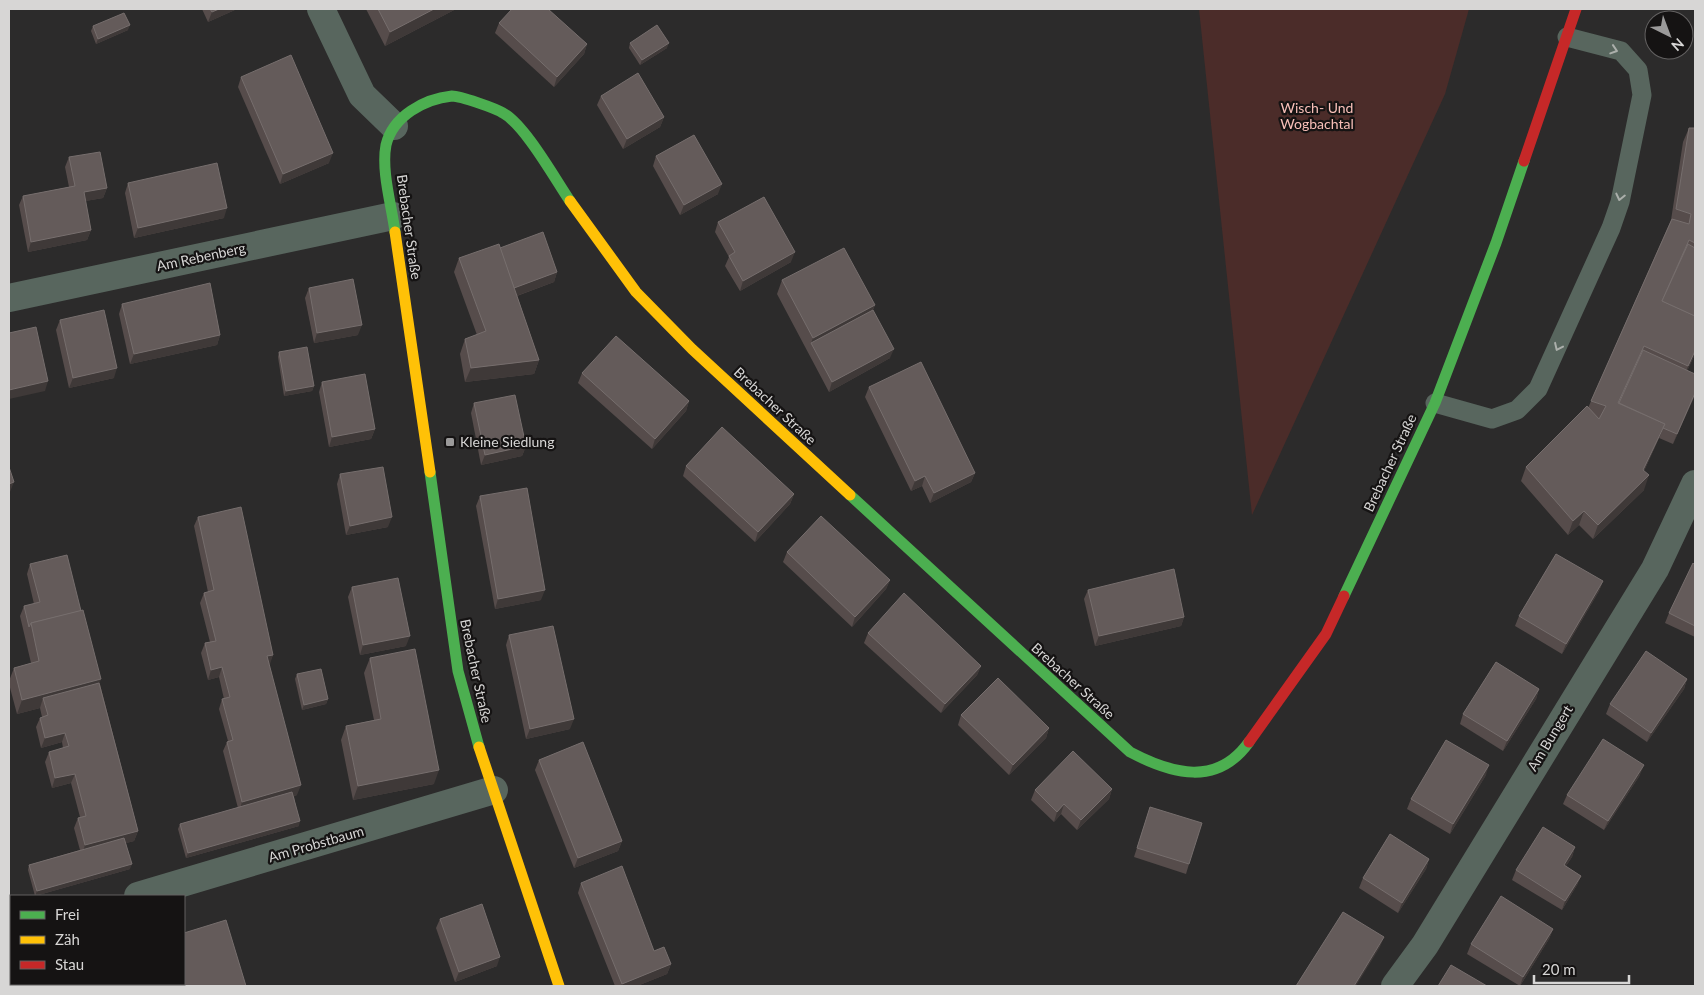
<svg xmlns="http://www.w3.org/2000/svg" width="1704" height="995" font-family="Lato,sans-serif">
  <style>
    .green { fill: #4b2c29 }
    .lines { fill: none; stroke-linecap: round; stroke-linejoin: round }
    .lane { stroke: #58665e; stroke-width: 19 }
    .street { stroke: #58665e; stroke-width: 28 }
    .fast { stroke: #4caf50; stroke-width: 11 }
    .slow { stroke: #ffc107; stroke-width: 11 }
    .jam { stroke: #c62828; stroke-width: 11 }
    .wall { fill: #564c4b }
    .shaded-wall { fill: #3f3938 }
    .building { fill: #645b5a; stroke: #766e6d }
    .oneway { stroke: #abafab }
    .poi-dot { fill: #9b9a9a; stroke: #151313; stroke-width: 2 }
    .labels { text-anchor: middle; stroke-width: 4.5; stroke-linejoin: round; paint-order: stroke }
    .park-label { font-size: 14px; fill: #f8bfb8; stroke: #151313 }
    .street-label { font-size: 14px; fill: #d7d6d5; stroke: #151313 }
    .poi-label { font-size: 14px; fill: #d7d6d5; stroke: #151313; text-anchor: start }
  </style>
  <rect width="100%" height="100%" fill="#2c2b2b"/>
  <polygon class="green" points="1199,9 1469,9 1445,94 1252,515"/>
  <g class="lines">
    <polyline class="lane" points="1435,403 1492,419 1517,410 1538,389 1611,228 1620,202 1642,95 1638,70 1621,51 1567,37"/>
    <g class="street">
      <polyline points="321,9 362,95 394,126"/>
      <polyline points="9,298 393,216"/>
      <polyline points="138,896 494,790"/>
      <polyline points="9,932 11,931"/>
      <polyline points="110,984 110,986"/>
      <polyline points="1395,986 1425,945 1655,569 1695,484"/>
    </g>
    <g class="fast">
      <path d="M395,232C392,207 381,171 386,145C393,116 424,99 452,96C460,96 495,108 503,113C525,125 555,179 570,201"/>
      <polyline points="430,472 458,671 479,747"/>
      <path d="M850,495L1130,752C1172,774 1217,787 1249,742"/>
      <polyline points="1344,596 1435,403 1496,243 1524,161"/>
    </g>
    <g class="slow">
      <polyline points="570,201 636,292 692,349 850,495"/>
      <polyline points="395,232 430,472"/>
      <polyline points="479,747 559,986"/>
    </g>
    <g class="jam">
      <polyline points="1524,161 1576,9"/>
      <polyline points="1249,742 1326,634 1344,596"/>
    </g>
  </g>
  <g class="wall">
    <polygon points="202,9 237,9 208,22"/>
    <polygon points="366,9 456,9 385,46"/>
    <polygon points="499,23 587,44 584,54 554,87 495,33"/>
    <polygon points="93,26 128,30 96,44 91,31"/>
    <polygon points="630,43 667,48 640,65 629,48"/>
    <polygon points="241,77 329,163 280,184 238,87"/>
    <polygon points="601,96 664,117 660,127 623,149 597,105"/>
    <polygon points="1689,128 1695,128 1695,354 1687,371 1695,374 1695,395 1673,444 1659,438 1644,471 1644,490 1593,539 1579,525 1568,535 1521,481 1526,467 1588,408 1671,220 1683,142"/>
    <polygon points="656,156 718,194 680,215 653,166"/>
    <polygon points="69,157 107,188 103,198 85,201 91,230 87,240 28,252 19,205 23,196 69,187 65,167"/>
    <polygon points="128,183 224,218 134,238 125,193"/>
    <polygon points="718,222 791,262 740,291 725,266 729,257 715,232"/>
    <polygon points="500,248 557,272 554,282 517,296 539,360 534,374 465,382 460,354 465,339 477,335 454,272 459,258"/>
    <polygon points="782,280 875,305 873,310 890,358 829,392 777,294"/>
    <polygon points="309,288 358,335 314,343 305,298"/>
    <polygon points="122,304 220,335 217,345 130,364 119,314"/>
    <polygon points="60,320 114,378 69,388 56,330"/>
    <polygon points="279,352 314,386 312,391 284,396 278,357"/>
    <polygon points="582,373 689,401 686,411 652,449 578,383"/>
    <polygon points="322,382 375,429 371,439 329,447 319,392"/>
    <polygon points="869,387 975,473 971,482 930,503 922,486 911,491 865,397"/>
    <polygon points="474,403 526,446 522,456 481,465 471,413"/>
    <polygon points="686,466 794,494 790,504 755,542 683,476"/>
    <polygon points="340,474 388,527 346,535 337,484"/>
    <polygon points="480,496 541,600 495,609 476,506"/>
    <polygon points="198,517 273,655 269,664 297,795 294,796 299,826 186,858 178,829 180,824 238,808 223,751 227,742 228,741 219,709 222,699 224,699 219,677 208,680 201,653 205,643 210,642 200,603 204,593 208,592 194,526"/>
    <polygon points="787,552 890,580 886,589 852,627 783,562"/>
    <polygon points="30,564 81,611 138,831 134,841 126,843 130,869 35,896 28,870 29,865 80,850 74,828 78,818 80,817 71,783 52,788 45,762 49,752 63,748 62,742 41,748 36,727 40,718 42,717 40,708 17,714 9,684 9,681 14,668 31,663 20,616 24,606 34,604 27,574"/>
    <polygon points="1695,565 1695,637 1665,623 1669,613"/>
    <polygon points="1603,581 1599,591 1562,654 1515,626 1519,616"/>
    <polygon points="352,587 406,646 360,655 348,597"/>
    <polygon points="1088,590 1184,617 1181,626 1095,646 1084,599"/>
    <polygon points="868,633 981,666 977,675 941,713 864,643"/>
    <polygon points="509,635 570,729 526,739 506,645"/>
    <polygon points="370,658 434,784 353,800 341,740 346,726 374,720 364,673"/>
    <polygon points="297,674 328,699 326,704 302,710 295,679"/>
    <polygon points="1687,679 1684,689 1647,742 1606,714 1610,704"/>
    <polygon points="1539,689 1536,699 1503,751 1460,724 1463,714"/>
    <polygon points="961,715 1049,728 1046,738 1009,775 958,725"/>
    <polygon points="539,760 622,841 618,851 574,868 535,770"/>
    <polygon points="1486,775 1450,834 1407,809 1411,799"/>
    <polygon points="1640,775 1604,830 1563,804 1567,795"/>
    <polygon points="1112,789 1109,799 1077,830 1061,814 1054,822 1031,800 1035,790"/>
    <polygon points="1150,807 1189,864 1186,874 1134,857"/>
    <polygon points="1575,847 1572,857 1566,866 1581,876 1577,885 1562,910 1512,880 1516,870"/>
    <polygon points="1429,859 1426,869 1398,913 1359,888 1363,878"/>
    <polygon points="581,883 654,951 671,964 667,974 637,986 615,986 578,893"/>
    <polygon points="440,919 497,966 455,982 436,928"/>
    <polygon points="1553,929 1549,939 1520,986 1467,954 1471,944"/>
    <polygon points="49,984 92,984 93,986 49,986"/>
    <polygon points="164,984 184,984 246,986 165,986"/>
  </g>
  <g class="shaded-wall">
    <polygon points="219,9 237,9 208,22 212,12"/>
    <polygon points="434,9 456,9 385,46 390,32"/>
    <polygon points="130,25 128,30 96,44 98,39"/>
    <polygon points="669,43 667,48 640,65 642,60"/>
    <polygon points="587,44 584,54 554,87 557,77"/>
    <polygon points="664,117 660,127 623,149 627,139"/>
    <polygon points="333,153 329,163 280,184 283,174"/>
    <polygon points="722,184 718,194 680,215 684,205"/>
    <polygon points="107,188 103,198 80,202 84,192"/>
    <polygon points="227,208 224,218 134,238 138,228"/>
    <polygon points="91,230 87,240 28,252 31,242"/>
    <polygon points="795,252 791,262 740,291 743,281"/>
    <polygon points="557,272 554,282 508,299 512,289"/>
    <polygon points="875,305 869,319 811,343 813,338"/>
    <polygon points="362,325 358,335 314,343 317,333"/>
    <polygon points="220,335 217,345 130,364 134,354"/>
    <polygon points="894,349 890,358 829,392 832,382"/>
    <polygon points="1695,351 1695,354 1683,380 1688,366"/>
    <polygon points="539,360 534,374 465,382 471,368"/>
    <polygon points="117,368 114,378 69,388 73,378"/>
    <polygon points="48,381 45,391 9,399 9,390"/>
    <polygon points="314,386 312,391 284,396 286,391"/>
    <polygon points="1695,393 1695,395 1673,444 1677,434"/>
    <polygon points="689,401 686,411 652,449 655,439"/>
    <polygon points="1665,424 1659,438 1638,484 1643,470"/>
    <polygon points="375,429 371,439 329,447 332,437"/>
    <polygon points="526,446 522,456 481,465 485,455"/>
    <polygon points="975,473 971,482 930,503 934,493"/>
    <polygon points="1649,475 1644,490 1593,539 1598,525"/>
    <polygon points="925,476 922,486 911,491 915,481"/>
    <polygon points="14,482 10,492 9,492 9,484"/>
    <polygon points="794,494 790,504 755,542 758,532"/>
    <polygon points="1584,511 1579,525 1568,535 1573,521"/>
    <polygon points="392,517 388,527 346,535 350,526"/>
    <polygon points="890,580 886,589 852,627 855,617"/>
    <polygon points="1603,581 1599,591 1562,654 1566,644"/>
    <polygon points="545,590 541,600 495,609 498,599"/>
    <polygon points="1184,617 1181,626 1095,646 1099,636"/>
    <polygon points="410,636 406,646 360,655 363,645"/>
    <polygon points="273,655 270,664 264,666 267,656"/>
    <polygon points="981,666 977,675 941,713 945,704"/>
    <polygon points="222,667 219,677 208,680 211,670"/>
    <polygon points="101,679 96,693 43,698 40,708 17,714 22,700"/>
    <polygon points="1687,679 1684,689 1647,742 1651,733"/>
    <polygon points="1539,689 1536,699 1503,751 1507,741"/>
    <polygon points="328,699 326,704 302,710 304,705"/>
    <polygon points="574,719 570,729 526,739 530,729"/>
    <polygon points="1049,728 1046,738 1009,775 1013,765"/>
    <polygon points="65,733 62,742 41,748 45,738"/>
    <polygon points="1489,765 1486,775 1450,834 1453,824"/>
    <polygon points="1644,765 1640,775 1604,830 1608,821"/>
    <polygon points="439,770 434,784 353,800 358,786"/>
    <polygon points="75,774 71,783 52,788 55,778"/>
    <polygon points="301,785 297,795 239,812 242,802"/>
    <polygon points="1112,789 1109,799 1077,830 1081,820"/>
    <polygon points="1064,804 1061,814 1054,822 1057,812"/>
    <polygon points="300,821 299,826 186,858 188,853"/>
    <polygon points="138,831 134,841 82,855 85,845"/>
    <polygon points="622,841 618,851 574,868 578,858"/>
    <polygon points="1575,847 1572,857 1560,875 1564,865"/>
    <polygon points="1429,859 1426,869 1398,913 1402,903"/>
    <polygon points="132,864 130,869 35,896 37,891"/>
    <polygon points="1581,876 1577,885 1562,910 1565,901"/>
    <polygon points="1553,929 1549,939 1520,986 1523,977"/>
    <polygon points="1384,937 1380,947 1356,986 1354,986"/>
    <polygon points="500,957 497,966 455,982 459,972"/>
    <polygon points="671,964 667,974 637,986 621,986 622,984"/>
  </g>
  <g class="building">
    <polygon points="210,9 219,9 212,12"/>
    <polygon points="378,9 434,9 390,32"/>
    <polygon points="512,9 548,9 587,44 557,77 499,23"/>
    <polygon points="124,13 130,25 98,39 93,26"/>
    <polygon points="657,25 669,43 642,60 630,43"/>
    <polygon points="291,55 333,153 283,174 241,77"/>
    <polygon points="638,73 664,117 627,139 601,96"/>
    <polygon points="1689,128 1695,128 1695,243 1689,240 1662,301 1695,316 1695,351 1688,366 1644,346 1618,403 1665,424 1643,470 1649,475 1598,525 1584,511 1573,521 1526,467 1587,406 1599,419 1606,406 1591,401 1672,219 1689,224 1691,214 1676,209"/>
    <polygon points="694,135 722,184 684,205 656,156"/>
    <polygon points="100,152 107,188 84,192 91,230 31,242 23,196 75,186 69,157"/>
    <polygon points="217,163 227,208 138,228 128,183"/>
    <polygon points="764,197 795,252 743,281 729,256 735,252 718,222"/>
    <polygon points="543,232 557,272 514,288 500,248"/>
    <polygon points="499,244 539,360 471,368 465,339 486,331 459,258"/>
    <polygon points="1688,244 1695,248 1695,316 1662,301"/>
    <polygon points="844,248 875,305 813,338 782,280"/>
    <polygon points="353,279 362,325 317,333 309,288"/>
    <polygon points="210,283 220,335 134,354 122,304"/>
    <polygon points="104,310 117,368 73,378 60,320"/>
    <polygon points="873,310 894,349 832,382 811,343"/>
    <polygon points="36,327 48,381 9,390 9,333"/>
    <polygon points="616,336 689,401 655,439 582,373"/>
    <polygon points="307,347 314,386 286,391 279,352"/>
    <polygon points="1643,350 1695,374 1695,393 1677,434 1663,428 1665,424 1619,403"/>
    <polygon points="921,362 975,473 934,493 925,476 915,481 869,387"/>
    <polygon points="365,374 375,429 332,437 322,382"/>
    <polygon points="515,395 526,446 485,455 474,403"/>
    <polygon points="722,427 794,494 758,532 686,466"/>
    <polygon points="9,467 14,482 9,484"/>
    <polygon points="383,467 392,517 350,526 340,474"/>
    <polygon points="527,488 545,590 498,599 480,496"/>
    <polygon points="241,507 273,655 267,656 301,785 242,802 227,742 233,740 222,699 230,697 222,667 211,670 205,643 216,641 204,593 214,590 198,517"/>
    <polygon points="821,516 890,580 855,617 787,552"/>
    <polygon points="1556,554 1603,581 1566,644 1519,616"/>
    <polygon points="67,555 81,611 31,623 29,627 24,606 40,602 30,564"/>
    <polygon points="1693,563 1695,565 1695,626 1669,613"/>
    <polygon points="1174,569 1184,617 1099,636 1088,590"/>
    <polygon points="398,578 410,636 363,645 352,587"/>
    <polygon points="904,593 981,666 945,704 868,633"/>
    <polygon points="83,610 101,679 22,700 14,668 39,661 31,623"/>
    <polygon points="553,626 574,719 530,729 509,635"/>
    <polygon points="415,649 439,770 358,786 346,726 381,719 370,658"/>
    <polygon points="1646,651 1687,679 1651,733 1610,704"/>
    <polygon points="1496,662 1539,689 1507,741 1463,714"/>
    <polygon points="321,669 328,699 304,705 297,674"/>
    <polygon points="998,678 1049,728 1013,765 961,715"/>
    <polygon points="99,683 138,831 85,845 78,818 86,816 75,774 55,778 49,752 69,746 65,733 45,738 40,718 48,715 43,698"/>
    <polygon points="1603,739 1644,765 1608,821 1567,795"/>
    <polygon points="1446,740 1489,765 1453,824 1411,799"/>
    <polygon points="583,742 622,841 578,858 539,760"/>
    <polygon points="1073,751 1112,789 1081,820 1064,804 1057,812 1035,790"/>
    <polygon points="292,792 300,821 188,853 180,824"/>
    <polygon points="1150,807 1202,823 1189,864 1137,848"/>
    <polygon points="1543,827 1575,847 1564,865 1581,876 1565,901 1516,870"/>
    <polygon points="1390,834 1429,859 1402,903 1363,878"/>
    <polygon points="124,838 132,864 37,891 29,865"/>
    <polygon points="622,866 654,951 664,947 671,964 622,984 581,883"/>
    <polygon points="1501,896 1553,929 1523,977 1471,944"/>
    <polygon points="482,904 500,957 459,972 440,919"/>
    <polygon points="1343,912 1384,937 1354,986 1296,986"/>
    <polygon points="226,920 246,986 174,986 174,984 184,984 184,933"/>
    <polygon points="1451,965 1487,986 1438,986"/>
    <polygon points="55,984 92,984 93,986 55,986"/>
  </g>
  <defs><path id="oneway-chevron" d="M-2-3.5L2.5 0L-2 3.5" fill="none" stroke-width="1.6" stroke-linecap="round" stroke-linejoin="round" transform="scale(1.25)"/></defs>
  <g class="oneway">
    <use href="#oneway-chevron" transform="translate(1614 50) rotate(18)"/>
    <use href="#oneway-chevron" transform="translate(1620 197) rotate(103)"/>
    <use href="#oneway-chevron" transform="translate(1558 347) rotate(115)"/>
  </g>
  <rect class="poi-dot" x="445" y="437" width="10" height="10" rx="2.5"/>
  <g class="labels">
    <g class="park-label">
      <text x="1317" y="113">Wisch- Und<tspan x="1317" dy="16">Wogbachtal</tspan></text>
    </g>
    <g class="street-label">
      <text transform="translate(409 227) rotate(82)" y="5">Brebacher Straße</text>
      <text transform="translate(201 257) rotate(-12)" y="5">Am Rebenberg</text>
      <text transform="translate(775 406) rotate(43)" y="5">Brebacher Straße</text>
      <text transform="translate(1390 463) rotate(-65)" y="5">Brebacher Straße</text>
      <text transform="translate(476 671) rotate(78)" y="5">Brebacher Straße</text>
      <text transform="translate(1073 681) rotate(42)" y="5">Brebacher Straße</text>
      <text transform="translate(1550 738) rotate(-59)" y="5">Am Bungert</text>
      <text transform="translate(316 844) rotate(-16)" y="5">Am Probstbaum</text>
    </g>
    <g class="poi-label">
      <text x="460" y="447">Kleine Siedlung</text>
    </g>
  </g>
  <rect width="1704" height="995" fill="none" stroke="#d7d6d5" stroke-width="20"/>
  <rect x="10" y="895" width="175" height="90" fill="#151313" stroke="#636161"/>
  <rect x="20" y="911" width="25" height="8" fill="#4caf50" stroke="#636161"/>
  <text x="55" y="920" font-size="15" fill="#d7d6d5">Frei</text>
  <rect x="20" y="936" width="25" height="8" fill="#ffc107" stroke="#636161"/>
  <text x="55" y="945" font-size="15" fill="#d7d6d5">Zäh</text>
  <rect x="20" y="961" width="25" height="8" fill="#c62828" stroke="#636161"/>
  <text x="55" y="970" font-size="15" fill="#d7d6d5">Stau</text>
  <g transform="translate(1669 35) rotate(138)"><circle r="24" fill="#151313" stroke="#636161"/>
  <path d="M0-4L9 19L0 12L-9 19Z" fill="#9b9a9a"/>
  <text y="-8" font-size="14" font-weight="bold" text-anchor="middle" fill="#d7d6d5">N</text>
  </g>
  <path d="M1534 975v8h95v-8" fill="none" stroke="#d7d6d5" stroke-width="2.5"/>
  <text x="1542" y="975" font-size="15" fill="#d7d6d5" stroke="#151313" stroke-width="4" paint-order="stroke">20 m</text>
</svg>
